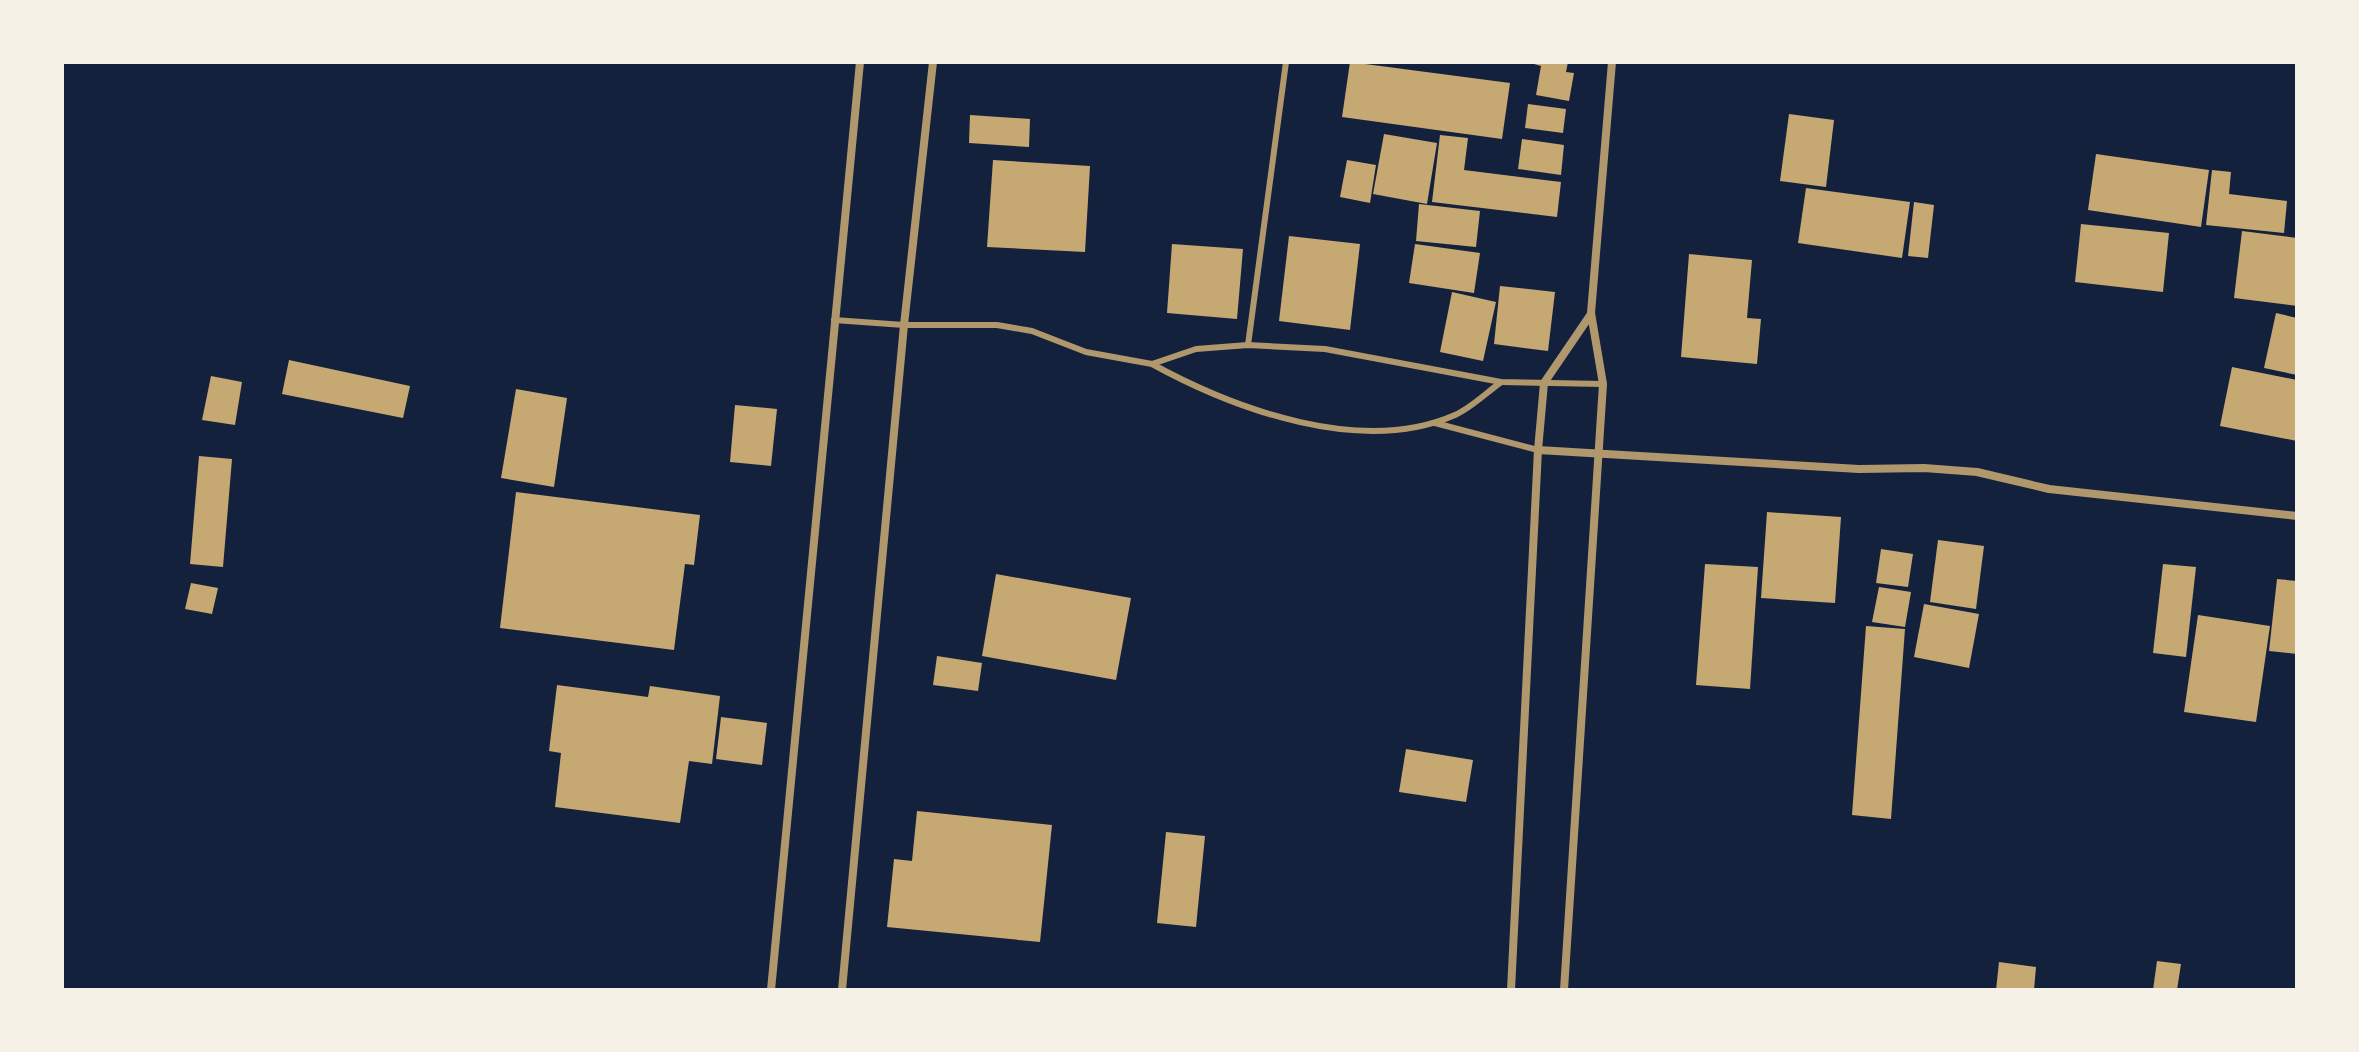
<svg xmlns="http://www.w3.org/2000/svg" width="2359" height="1052" font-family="'Sofia Sans Condensed',sans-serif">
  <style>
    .building { fill: #c6a872 }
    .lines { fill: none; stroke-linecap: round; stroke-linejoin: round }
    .service { stroke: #b1986c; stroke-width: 6 }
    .minor { stroke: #b1986c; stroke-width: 8 }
  </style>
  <rect width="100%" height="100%" fill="#14213d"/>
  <g class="building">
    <polygon points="1350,62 1510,83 1502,139 1342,117"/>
    <polygon points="1527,62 1568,62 1566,72 1574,73 1569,101 1536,95 1541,66"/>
    <polygon points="1528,104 1566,109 1563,133 1525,128"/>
    <polygon points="1789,114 1834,120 1826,187 1780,181"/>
    <polygon points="970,115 1030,119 1029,147 969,143"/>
    <polygon points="1384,134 1437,143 1427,204 1373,194"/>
    <polygon points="1440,135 1468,138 1464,170 1561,182 1557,217 1432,202"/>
    <polygon points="1522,139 1564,145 1561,175 1518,169"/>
    <polygon points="2096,154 2209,170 2201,227 2088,210"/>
    <polygon points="993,160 1090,166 1085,252 987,247"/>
    <polygon points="1347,160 1376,165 1370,203 1340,197"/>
    <polygon points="2212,170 2231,172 2229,194 2287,201 2284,233 2206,225"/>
    <polygon points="1806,188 1910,202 1902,258 1798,243"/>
    <polygon points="1914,202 1934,205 1928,258 1908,256"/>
    <polygon points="1419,204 1480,211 1476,247 1416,241"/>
    <polygon points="2081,224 2169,233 2163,292 2075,282"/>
    <polygon points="2242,231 2297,238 2297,306 2234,298"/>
    <polygon points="1289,236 1360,244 1350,330 1279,321"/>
    <polygon points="1172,244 1243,249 1237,319 1167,313"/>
    <polygon points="1415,244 1480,253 1474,293 1409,283"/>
    <polygon points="1689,254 1752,260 1747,318 1761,319 1757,364 1681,357"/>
    <polygon points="1500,286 1555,292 1548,351 1494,344"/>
    <polygon points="1452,292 1496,302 1483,361 1440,352"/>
    <polygon points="2276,313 2297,318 2297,375 2264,368"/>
    <polygon points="289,360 410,386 403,418 282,394"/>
    <polygon points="2232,367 2297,380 2297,441 2220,426"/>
    <polygon points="211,376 242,382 235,425 202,420"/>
    <polygon points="516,389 567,398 554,487 501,478"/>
    <polygon points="735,405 777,409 771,466 730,462"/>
    <polygon points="199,456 232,459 223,567 190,564"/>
    <polygon points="516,492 700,515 694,565 685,564 674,650 500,628"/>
    <polygon points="1767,512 1841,517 1835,603 1761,598"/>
    <polygon points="1938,540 1984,546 1976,609 1930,602"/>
    <polygon points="1881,549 1913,554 1908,587 1876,583"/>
    <polygon points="1705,564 1758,567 1750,689 1696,685"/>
    <polygon points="2163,564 2196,567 2186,657 2153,653"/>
    <polygon points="996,574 1131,598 1116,680 982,656"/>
    <polygon points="2277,579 2297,581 2297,654 2269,651"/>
    <polygon points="191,583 218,588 212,614 185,609"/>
    <polygon points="1879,587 1911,592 1905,627 1872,622"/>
    <polygon points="1924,604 1979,614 1969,668 1914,657"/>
    <polygon points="2198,615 2270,626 2256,722 2184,712"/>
    <polygon points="1866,626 1905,629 1891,819 1852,815"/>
    <polygon points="937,656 982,663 978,691 933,685"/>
    <polygon points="557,685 648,697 650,686 720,696 712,764 689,761 680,823 555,807 561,753 549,751"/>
    <polygon points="721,717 767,723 762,765 716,759"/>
    <polygon points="1406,749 1473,760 1466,802 1399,792"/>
    <polygon points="917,811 1052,825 1040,942 887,927 894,859 912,861"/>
    <polygon points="1166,832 1205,836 1196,927 1157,923"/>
    <polygon points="2157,961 2181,964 2177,990 2153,990"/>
    <polygon points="1999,962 2036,967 2034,990 1996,990"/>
  </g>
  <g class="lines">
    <g class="service">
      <polyline points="834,320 904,325 997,325 1032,331 1086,352 1152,364 1196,349 1248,345 1325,349 1501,382 1603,384"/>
      <polyline points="1248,345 1286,62"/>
      <path d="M1152,364C1236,410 1362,456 1455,415C1471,408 1486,393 1500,383"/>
      <polyline points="1435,423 1538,450"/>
    </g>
    <g class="minor">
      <polyline points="1538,450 1859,469 1924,468 1977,472 2049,489 2297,516"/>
      <polyline points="771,990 860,62"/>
      <polyline points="842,990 904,325 933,62"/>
      <polyline points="1511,990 1538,450 1544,383 1591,314"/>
      <polyline points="1564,990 1603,384 1591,313 1612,62"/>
    </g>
  </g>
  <rect width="2359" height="1052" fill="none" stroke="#f6f1e7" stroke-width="128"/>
</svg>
